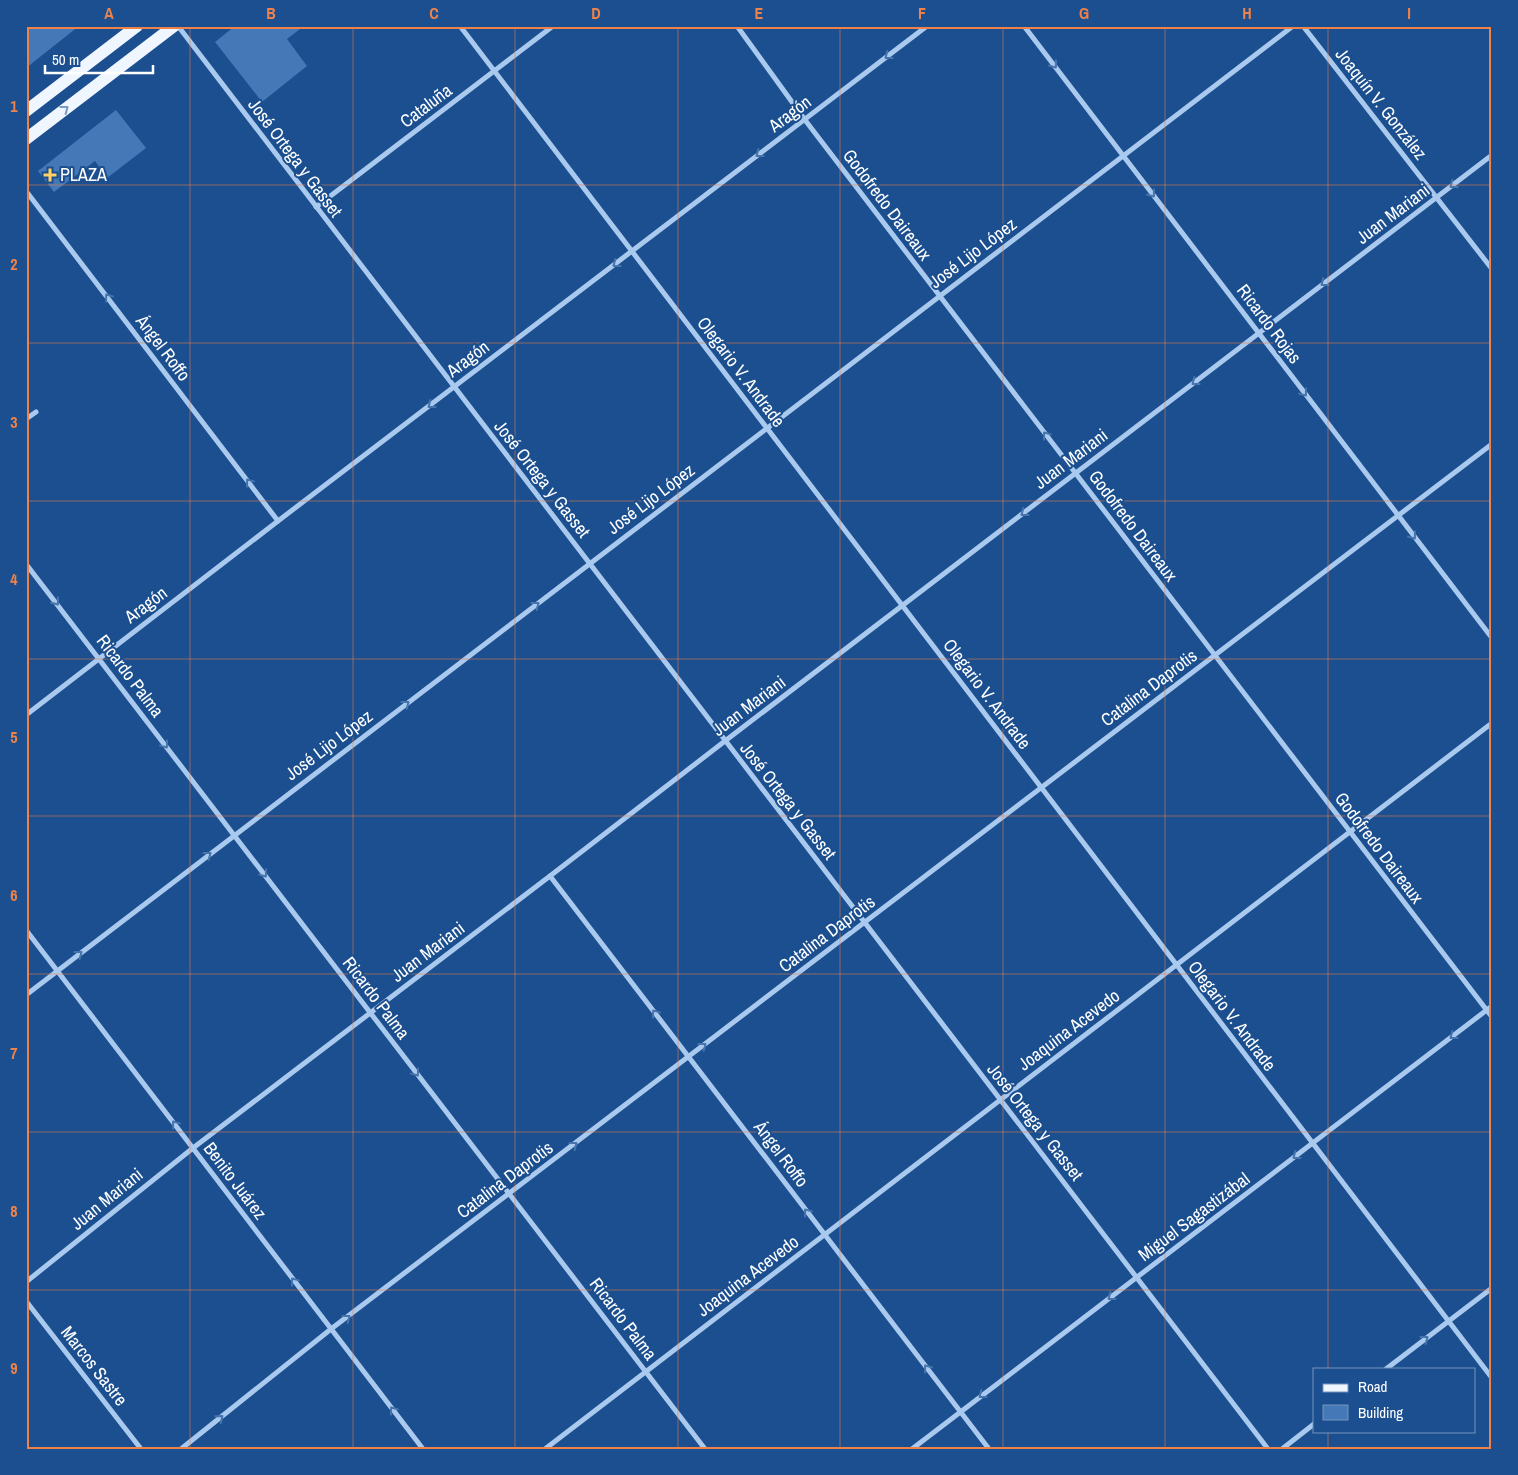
<svg xmlns="http://www.w3.org/2000/svg" width="1518" height="1475" font-family="'Archivo Narrow',sans-serif">
  <style>
    .building { fill: #4478b7 }
    .lines { fill: none; stroke-linecap: round; stroke-linejoin: round }
    .minor { stroke: #a9c9ee; stroke-width: 5 }
    .primary { stroke: #f0f6ff; stroke-width: 12 }
    .oneway { stroke: #4674ac }
    .oneway2 { stroke: #7b9ac1 }
    .grid { fill: none; stroke: #ee8249; stroke-width: 1; stroke-opacity: 0.55 }
    .poi-dot { fill: #ffd166; stroke: #1b4f8f; stroke-width: 2 }
    .labels { text-anchor: middle; stroke-width: 4; stroke-linejoin: round; paint-order: stroke }
    .street-label { font-size: 18px; fill: #fff; stroke: #1b4f8f }
    .poi-label { font-size: 18px; fill: #fff; stroke: #1b4f8f; text-anchor: start }
    .neatline { fill: none; stroke: #ee8249; stroke-width: 2 }
    .grid-label { font-size: 16px; text-anchor: middle; font-weight: bold; fill: #ee8249 }
  </style>
  <rect width="100%" height="100%" fill="#1b4f8f"/>
  <g class="building">
    <polygon points="26,26 79,26 26,68"/>
    <polygon points="235,26 304,26 287,39 307,66 262,102 215,42"/>
    <polygon points="116,110 146,148 107,178 95,161 54,192 38,171"/>
  </g>
  <g class="lines">
    <g class="minor">
      <polyline points="178,26 1268,1449"/>
      <polyline points="460,26 1492,1378"/>
      <polyline points="737,26 805,120 1492,1017"/>
      <polyline points="1024,26 1492,638"/>
      <polyline points="1303,26 1492,269"/>
      <polyline points="26,191 278,521"/>
      <polyline points="316,207 553,26"/>
      <polyline points="26,419 36,412"/>
      <polyline points="26,564 705,1449"/>
      <polyline points="26,715 278,521 927,26"/>
      <polyline points="550,876 989,1449"/>
      <polyline points="26,930 423,1449"/>
      <polyline points="26,995 1293,26"/>
      <polyline points="26,1282 193,1148 550,876 725,741 1492,155"/>
      <polyline points="26,1301 141,1449"/>
      <polyline points="1386,1369 1492,1288"/>
      <polyline points="181,1449 331,1329 1492,444"/>
      <polyline points="545,1449 1492,723"/>
      <polyline points="912,1449 1492,1006"/>
      <polyline points="1282,1449 1314,1424"/>
    </g>
    <g class="primary">
      <polyline points="26,111 137,26"/>
      <polyline points="26,139 174,26"/>
    </g>
  </g>
  <defs><path id="oneway-chevron" d="M-2-3.5L2.5 0L-2 3.5" fill="none" stroke-width="1.6" stroke-linecap="round" stroke-linejoin="round" transform="scale(1.25)"/></defs>
  <g class="oneway">
    <use href="#oneway-chevron" transform="translate(888 56) rotate(143)"/>
    <use href="#oneway-chevron" transform="translate(1054 65) rotate(53)"/>
    <use href="#oneway-chevron" transform="translate(759 154) rotate(143)"/>
    <use href="#oneway-chevron" transform="translate(1453 185) rotate(143)"/>
    <use href="#oneway-chevron" transform="translate(1152 194) rotate(53)"/>
    <use href="#oneway-chevron" transform="translate(616 264) rotate(143)"/>
    <use href="#oneway-chevron" transform="translate(1324 283) rotate(143)"/>
    <use href="#oneway-chevron" transform="translate(108 297) rotate(-127)"/>
    <use href="#oneway-chevron" transform="translate(1195 382) rotate(143)"/>
    <use href="#oneway-chevron" transform="translate(1304 393) rotate(53)"/>
    <use href="#oneway-chevron" transform="translate(431 405) rotate(143)"/>
    <use href="#oneway-chevron" transform="translate(1046 435) rotate(-127)"/>
    <use href="#oneway-chevron" transform="translate(249 482) rotate(-127)"/>
    <use href="#oneway-chevron" transform="translate(1024 513) rotate(143)"/>
    <use href="#oneway-chevron" transform="translate(1413 536) rotate(53)"/>
    <use href="#oneway-chevron" transform="translate(56 602) rotate(52)"/>
    <use href="#oneway-chevron" transform="translate(536 605) rotate(-37)"/>
    <use href="#oneway-chevron" transform="translate(406 704) rotate(-37)"/>
    <use href="#oneway-chevron" transform="translate(165 745) rotate(53)"/>
    <use href="#oneway-chevron" transform="translate(208 855) rotate(-37)"/>
    <use href="#oneway-chevron" transform="translate(264 874) rotate(53)"/>
    <use href="#oneway-chevron" transform="translate(79 954) rotate(-37)"/>
    <use href="#oneway-chevron" transform="translate(655 1013) rotate(-127)"/>
    <use href="#oneway-chevron" transform="translate(1453 1036) rotate(143)"/>
    <use href="#oneway-chevron" transform="translate(703 1046) rotate(-37)"/>
    <use href="#oneway-chevron" transform="translate(416 1073) rotate(53)"/>
    <use href="#oneway-chevron" transform="translate(175 1124) rotate(-127)"/>
    <use href="#oneway-chevron" transform="translate(574 1145) rotate(-37)"/>
    <use href="#oneway-chevron" transform="translate(1296 1156) rotate(143)"/>
    <use href="#oneway-chevron" transform="translate(807 1212) rotate(-127)"/>
    <use href="#oneway-chevron" transform="translate(294 1281) rotate(-127)"/>
    <use href="#oneway-chevron" transform="translate(1111 1297) rotate(143)"/>
    <use href="#oneway-chevron" transform="translate(347 1318) rotate(-37)"/>
    <use href="#oneway-chevron" transform="translate(1425 1339) rotate(-37)"/>
    <use href="#oneway-chevron" transform="translate(927 1368) rotate(-127)"/>
    <use href="#oneway-chevron" transform="translate(982 1395) rotate(143)"/>
    <use href="#oneway-chevron" transform="translate(393 1410) rotate(-127)"/>
    <use href="#oneway-chevron" transform="translate(220 1418) rotate(-39)"/>
  </g>
  <use class="oneway2" href="#oneway-chevron" transform="translate(65 109) rotate(-37)"/>
  <path class="grid" d="M190,26V1449M353,26V1449M515,26V1449M678,26V1449M840,26V1449M1003,26V1449M1165,26V1449M1328,26V1369M26,185H1492M26,343H1492M26,501H1492M26,659H1492M26,816H1492M26,974H1492M26,1132H1492M26,1290H1492M1328,1431V1449"/>
  <path class="poi-dot" d="M47.5 167.5h5v5h5v5h-5v5h-5v-5h-5v-5h5z"/>
  <g class="labels">
    <g class="street-label">
      <text transform="translate(1381 104) rotate(52)" y="6">Joaquín V. González</text>
      <text transform="translate(426 106) rotate(-37)" y="6">Cataluña</text>
      <text transform="translate(790 114) rotate(-37)" y="6">Aragón</text>
      <text transform="translate(295 158) rotate(53)" y="6">José Ortega y Gasset</text>
      <text transform="translate(887 205) rotate(53)" y="6">Godofredo Daireaux</text>
      <text transform="translate(1393 214) rotate(-37)" y="6">Juan Mariani</text>
      <text transform="translate(973 253) rotate(-37)" y="6">José Lijo López</text>
      <text transform="translate(1269 324) rotate(53)" y="6">Ricardo Rojas</text>
      <text transform="translate(163 348) rotate(53)" y="6">Ángel Roffo</text>
      <text transform="translate(468 359) rotate(-37)" y="6">Aragón</text>
      <text transform="translate(741 372) rotate(53)" y="6">Olegario V. Andrade</text>
      <text transform="translate(1071 459) rotate(-37)" y="6">Juan Mariani</text>
      <text transform="translate(542 479) rotate(52)" y="6">José Ortega y Gasset</text>
      <text transform="translate(651 499) rotate(-37)" y="6">José Lijo López</text>
      <text transform="translate(1133 526) rotate(53)" y="6">Godofredo Daireaux</text>
      <text transform="translate(146 605) rotate(-37)" y="6">Aragón</text>
      <text transform="translate(130 676) rotate(53)" y="6">Ricardo Palma</text>
      <text transform="translate(1149 688) rotate(-37)" y="6">Catalina Daprotis</text>
      <text transform="translate(987 694) rotate(53)" y="6">Olegario V. Andrade</text>
      <text transform="translate(749 706) rotate(-37)" y="6">Juan Mariani</text>
      <text transform="translate(329 745) rotate(-37)" y="6">José Lijo López</text>
      <text transform="translate(788 801) rotate(52)" y="6">José Ortega y Gasset</text>
      <text transform="translate(1379 848) rotate(53)" y="6">Godofredo Daireaux</text>
      <text transform="translate(827 934) rotate(-37)" y="6">Catalina Daprotis</text>
      <text transform="translate(428 952) rotate(-37)" y="6">Juan Mariani</text>
      <text transform="translate(376 998) rotate(53)" y="6">Ricardo Palma</text>
      <text transform="translate(1232 1016) rotate(53)" y="6">Olegario V. Andrade</text>
      <text transform="translate(1069 1030) rotate(-37)" y="6">Joaquina Acevedo</text>
      <text transform="translate(1035 1122) rotate(52)" y="6">José Ortega y Gasset</text>
      <text transform="translate(781 1154) rotate(53)" y="6">Ángel Roffo</text>
      <text transform="translate(505 1180) rotate(-37)" y="6">Catalina Daprotis</text>
      <text transform="translate(235 1181) rotate(53)" y="6">Benito Juárez</text>
      <text transform="translate(107 1199) rotate(-39)" y="6">Juan Mariani</text>
      <text transform="translate(1194 1217) rotate(-37)" y="6">Miguel Sagastizábal</text>
      <text transform="translate(748 1276) rotate(-37)" y="6">Joaquina Acevedo</text>
      <text transform="translate(623 1319) rotate(53)" y="6">Ricardo Palma</text>
      <text transform="translate(94 1366) rotate(52)" y="6">Marcos Sastre</text>
    </g>
    <g class="poi-label">
      <text x="60" y="181">PLAZA</text>
    </g>
  </g>
  <rect width="1518" height="1475" fill="none" stroke="#1b4f8f" stroke-width="55"/>
  <rect x="1313" y="1368" width="162" height="65" fill="#1b4f8f" stroke="#7695bc"/>
  <rect x="1323" y="1384" width="25" height="8" fill="#f0f6ff" stroke="#7695bc"/>
  <text x="1358" y="1392" font-size="15" fill="#ffffff">Road</text>
  <rect x="1323" y="1405" width="25" height="15" fill="#4478b7" stroke="#7695bc"/>
  <text x="1358" y="1418" font-size="15" fill="#ffffff">Building</text>
  <path d="M45 65v8h108v-8" fill="none" stroke="#ffffff" stroke-width="2.5"/>
  <text x="52" y="65" font-size="15" fill="#ffffff" stroke="#1b4f8f" stroke-width="4" paint-order="stroke">50 m</text>
  <rect x="28" y="28" width="1462" height="1420" class="neatline"/>
  <g class="grid-label">
    <text x="109" y="19">A</text>
    <text x="271" y="19">B</text>
    <text x="434" y="19">C</text>
    <text x="596" y="19">D</text>
    <text x="759" y="19">E</text>
    <text x="922" y="19">F</text>
    <text x="1084" y="19">G</text>
    <text x="1247" y="19">H</text>
    <text x="1409" y="19">I</text>
    <text x="14" y="112">1</text>
    <text x="14" y="270">2</text>
    <text x="14" y="428">3</text>
    <text x="14" y="585">4</text>
    <text x="14" y="743">5</text>
    <text x="14" y="901">6</text>
    <text x="14" y="1059">7</text>
    <text x="14" y="1217">8</text>
    <text x="14" y="1374">9</text>
  </g>
</svg>
